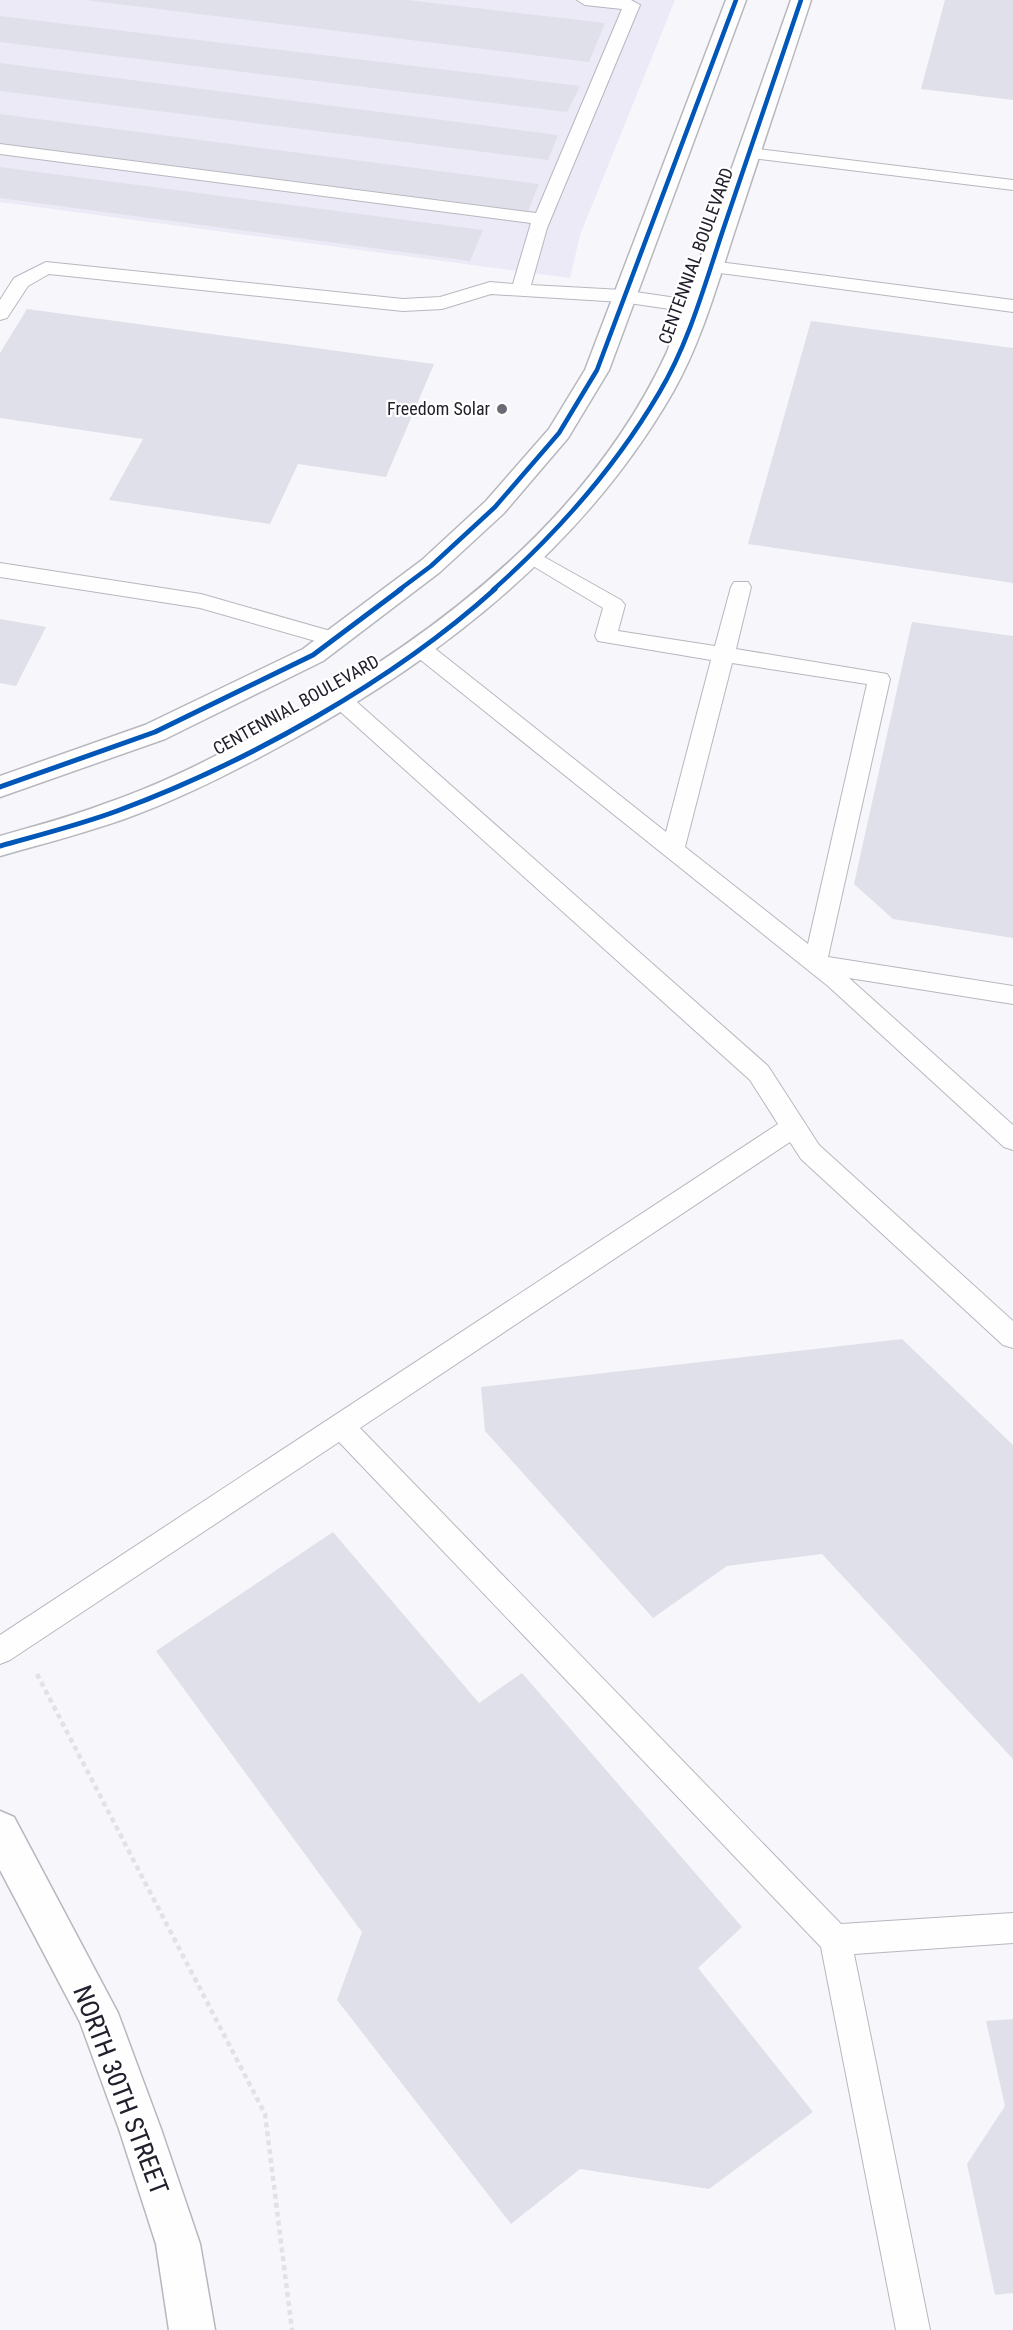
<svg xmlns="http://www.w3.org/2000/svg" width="1013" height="2330" font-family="'Roboto Condensed',sans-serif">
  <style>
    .built { fill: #ebeaf6 }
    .building { fill: #e0e0eb }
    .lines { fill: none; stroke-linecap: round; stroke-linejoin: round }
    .lane-casing { stroke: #b7b7bf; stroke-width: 2 }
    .primary-casing { stroke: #b7b7bf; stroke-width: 3 }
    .path { stroke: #e2e2e5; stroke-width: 4.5; stroke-dasharray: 5 4; stroke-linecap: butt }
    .lane { fill: #fefefe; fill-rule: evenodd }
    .primary { fill: #fefefe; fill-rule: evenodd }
    .cycleway-far1-casing { stroke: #fff; stroke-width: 8 }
    .cycleway-casing { stroke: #fff; stroke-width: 9 }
    .cycleway-far1 { stroke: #0057b8; stroke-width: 4.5 }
    .cycleway { stroke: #0057b8; stroke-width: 5 }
    .poi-dot { fill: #6c6b75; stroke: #fff; stroke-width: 2 }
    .labels { text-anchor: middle; stroke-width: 4.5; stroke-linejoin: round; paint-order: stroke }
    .far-street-label { font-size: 18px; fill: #21202d; stroke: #fff }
    .far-poi-label { font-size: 18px; fill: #21202d; stroke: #fff; text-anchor: end }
    .near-street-label { font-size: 26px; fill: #21202d; stroke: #fff }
  </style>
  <rect width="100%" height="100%" fill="#f6f6fb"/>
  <polygon class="built" points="0,0 675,0 580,235 570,278 0,202"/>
  <g class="building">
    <polygon points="85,0 407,0 605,23 589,62"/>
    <polygon points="945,0 1013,0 1013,100 921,89"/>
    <polygon points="0,16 580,86 567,112 0,42"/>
    <polygon points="0,63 558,135 548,160 0,91"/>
    <polygon points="0,114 539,184 528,211 0,143"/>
    <polygon points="0,167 483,230 470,261 0,198"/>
    <polygon points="27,309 434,364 386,477 298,464 270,524 109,500 143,439 0,418 0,353"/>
    <polygon points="811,321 1013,348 1013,583 748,544"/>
    <polygon points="0,619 46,627 16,686 0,683"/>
    <polygon points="912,622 1013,636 1013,938 893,919 854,884"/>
    <polygon points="902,1339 1013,1445 1013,1759 822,1554 727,1566 653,1618 485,1431 481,1387"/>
    <polygon points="333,1532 479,1703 522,1673 742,1927 698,1968 813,2112 709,2189 580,2169 511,2224 337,2000 362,1932 156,1651"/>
    <polygon points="1013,2019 1013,2293 995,2295 967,2164 1005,2106 986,2021"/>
  </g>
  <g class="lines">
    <defs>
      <g id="lane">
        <polygon points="577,0 631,0 640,5 547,228 531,285 622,290 697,301 706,307 704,311 697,313 622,302 491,294 442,309 403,311 49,274 28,286 7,318 0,320 0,300 14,278 46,262 403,299 440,297 490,282 513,284 531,223 0,154 0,144 536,213 622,9 585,5"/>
        <polygon points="749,148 1013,180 1013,190 743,157 740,153 743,149"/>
        <polygon points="711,261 1013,300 1013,312 705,271 702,267"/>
        <path d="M530,549L621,600L625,605L618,631L715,646L731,587L734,582H748L751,587L736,649L887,674L890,679L828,957L1013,986V1004L849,978L1013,1125V1150L1004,1147L828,986L412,653L409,648L412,643H428L666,832L711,660L598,641L595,636L603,608L523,560L520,555L523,550ZM732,663L867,684L808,944L685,847Z"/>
        <polygon points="0,563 201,594 341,634 344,639 341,644 333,646 200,608 0,577"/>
        <polygon points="342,694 350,696 768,1066 819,1145 1013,1321 1013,1348 1003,1345 801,1159 790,1142 360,1428 841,1924 1013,1913 1013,1943 854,1954 930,2330 896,2330 821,1947 339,1442 10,1660 0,1664 0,1635 778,1124 750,1080 334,706 331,701 334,696"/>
      </g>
      <g id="primary">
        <polygon points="726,0 746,0 609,370 568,438 504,513 440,572 323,661 165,739 0,797 0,776 145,725 303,649 422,560 486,501 549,429 585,370"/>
        <path d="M791,0H811C787,74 762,147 738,221C719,278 703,339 673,392C584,547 441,659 286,743C235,771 182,798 127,818C85,833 42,844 0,856V836C35,826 70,817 104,804C160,785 213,758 265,730C428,643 588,523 667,352Z"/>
        <polygon points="0,1811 14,1817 118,2013 161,2129 200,2244 215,2330 169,2330 156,2244 119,2129 80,2022 0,1870"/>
      </g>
    </defs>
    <use href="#lane" class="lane-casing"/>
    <use href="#primary" class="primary-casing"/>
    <polyline class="path" points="37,1674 265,2114 292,2330"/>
    <use href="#lane" class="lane"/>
    <use href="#primary" class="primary"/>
    <defs>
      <g id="cycleway-far1">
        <polyline points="399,590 431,566 495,507 559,433 597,370 736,0"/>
        <path d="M493,590C558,532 615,468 659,393C690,341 706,280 725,224C750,149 776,75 801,0"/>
      </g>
      <g id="cycleway">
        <polyline points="0,787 155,732 313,655 401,589"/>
        <path d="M0,846C39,835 79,825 117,811C247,763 393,681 495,589"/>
      </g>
    </defs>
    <use href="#cycleway-far1" class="cycleway-far1-casing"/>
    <use href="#cycleway" class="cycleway-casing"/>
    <use href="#cycleway-far1" class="cycleway-far1"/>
    <use href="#cycleway" class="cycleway"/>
  </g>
  <circle class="poi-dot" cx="502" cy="409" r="6"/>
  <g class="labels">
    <g class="far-street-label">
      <text transform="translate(696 256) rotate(-70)" y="6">CENTENNIAL BOULEVARD</text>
      <text transform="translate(296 705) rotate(-29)" y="6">CENTENNIAL BOULEVARD</text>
    </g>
    <g class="far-poi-label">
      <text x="490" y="415">Freedom Solar</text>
    </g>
    <g class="near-street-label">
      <text transform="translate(121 2090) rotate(69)" y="9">NORTH 30TH STREET</text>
    </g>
  </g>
</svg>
